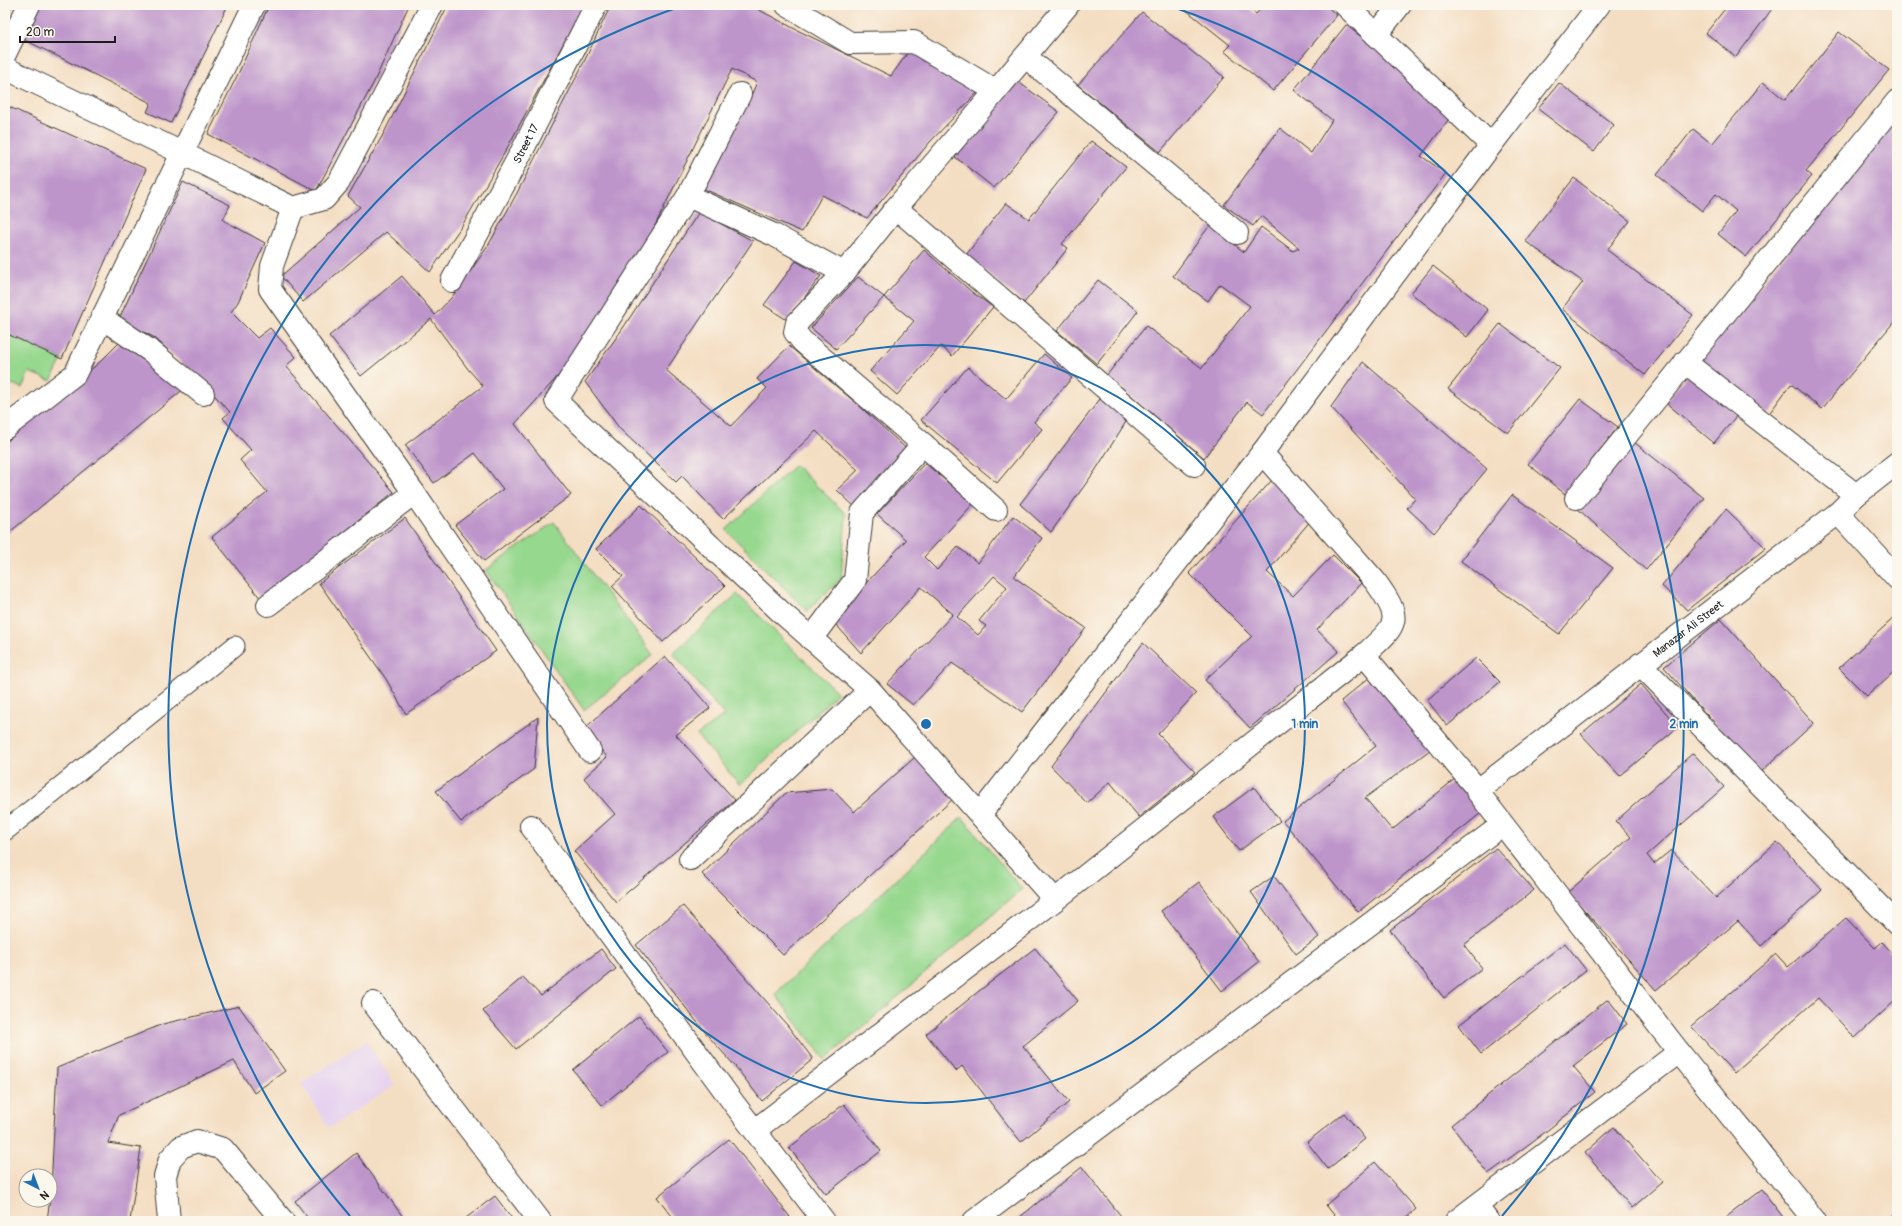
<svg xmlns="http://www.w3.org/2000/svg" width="1902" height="1226" font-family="Pangolin,sans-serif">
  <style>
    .built { fill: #e6d2f0 }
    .green { fill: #97d88f; stroke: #5a7a56 }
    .building { fill: #be95cb; fill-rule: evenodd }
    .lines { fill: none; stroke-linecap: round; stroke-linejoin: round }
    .lane-casing { stroke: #3c3935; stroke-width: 21 }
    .street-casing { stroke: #3c3935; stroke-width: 24 }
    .lane { stroke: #fff; stroke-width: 19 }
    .street { stroke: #fff; stroke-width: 22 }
    .ring { fill: none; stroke: #1f6fb2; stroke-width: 2 }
    .labels { text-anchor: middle; stroke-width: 3.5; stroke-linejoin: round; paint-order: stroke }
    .street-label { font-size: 11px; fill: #1c1c1c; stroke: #fbf7ec }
    .centre { fill: #1f6fb2; stroke: #fbf7ec; stroke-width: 2 }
    .ring-label { font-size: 12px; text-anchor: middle; font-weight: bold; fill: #1f6fb2; stroke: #fbf7ec; stroke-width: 3.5; stroke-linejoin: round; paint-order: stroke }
  </style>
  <rect width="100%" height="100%" fill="#fbf7ec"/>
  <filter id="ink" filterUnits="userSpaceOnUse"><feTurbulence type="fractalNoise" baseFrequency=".025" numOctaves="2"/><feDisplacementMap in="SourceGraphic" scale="8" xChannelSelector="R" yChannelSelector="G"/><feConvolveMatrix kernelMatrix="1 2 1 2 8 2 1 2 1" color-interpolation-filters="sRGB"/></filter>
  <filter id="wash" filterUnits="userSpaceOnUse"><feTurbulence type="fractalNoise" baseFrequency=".012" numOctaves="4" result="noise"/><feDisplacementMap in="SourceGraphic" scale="16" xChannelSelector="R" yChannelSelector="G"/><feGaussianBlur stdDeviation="0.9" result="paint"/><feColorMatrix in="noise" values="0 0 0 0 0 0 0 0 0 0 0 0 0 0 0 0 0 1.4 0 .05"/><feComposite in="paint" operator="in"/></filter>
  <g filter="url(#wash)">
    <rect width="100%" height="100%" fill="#f4dec3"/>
    <polygon class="built" points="366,1041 395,1085 329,1128 301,1083"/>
    <g class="green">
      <polygon points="5,333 62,359 51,381 29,372 22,388 10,383 5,394"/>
      <polygon points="795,465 846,514 841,579 807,611 726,530"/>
      <polygon points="554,522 653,655 584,710 486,570"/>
      <polygon points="737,594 838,693 740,785 697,735 724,715 673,653"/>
      <polygon points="962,817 1022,889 825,1060 775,994"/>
    </g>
    <g id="blocks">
      <g class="building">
        <polygon points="5,5 12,5 5,20"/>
        <polygon points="39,5 228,5 171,123 147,112 151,103 23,39"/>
        <polygon points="269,5 409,5 374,82 316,191 208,134 239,72"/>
        <polygon points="448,5 584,5 505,152 463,224 430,272 386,232 303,302 281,276 360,207 348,196 384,133"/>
        <polygon points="611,5 750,5 795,29 891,76 912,47 980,90 930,142 867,218 822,195 802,232 704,189 746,107 757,82 732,69 642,252 568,365 515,424 571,495 484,561 455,525 503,489 475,453 434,483 405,445 483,386 468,369 431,319 361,376 329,336 402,276 435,315 452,297 488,246 517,193 583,64"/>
        <polygon points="1183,5 1244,5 1256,14 1264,5 1325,5 1337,15 1273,91 1224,51 1230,45 1181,6"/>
        <polygon points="1728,5 1775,5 1736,57 1706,33"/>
        <polygon points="1142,12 1224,77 1160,152 1078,85"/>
        <polygon points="1346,25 1382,53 1452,115 1421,156 1446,173 1263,414 1247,402 1204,458 1107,375 1146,326 1202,368 1250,306 1220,284 1208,301 1173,276 1210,225 1244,252 1261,227 1293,251 1299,248 1261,216 1253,226 1224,205 1280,128 1311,153 1332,120 1294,90"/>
        <polygon points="1839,32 1889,70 1806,171 1812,176 1746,257 1718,234 1736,211 1716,194 1702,211 1657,175 1693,129 1712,144 1763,82 1785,100"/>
        <polygon points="1017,81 1059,112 994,188 955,157"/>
        <polygon points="1559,83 1614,125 1594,152 1538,109"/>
        <polygon points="5,105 146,169 62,359 5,333"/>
        <polygon points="1897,116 1897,280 1894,284 1897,287 1897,318 1822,409 1791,384 1768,415 1700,361"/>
        <polygon points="1091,141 1126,167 1062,244 1068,248 1024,303 966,255 1006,203 1029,219"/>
        <polygon points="1574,178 1630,221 1607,250 1693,315 1645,375 1562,309 1583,282 1525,241"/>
        <polygon points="183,182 230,205 223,220 265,243 238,302 231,312 257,338 270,328 296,357 286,366 394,492 261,599 212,537 267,492 240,460 251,450 223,418 230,412 202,382 155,338 119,319"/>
        <polygon points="699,212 753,241 666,370 731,426 767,388 757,379 789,346 856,403 909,451 856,508 837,490 858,470 816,431 723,519 682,476 676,482 620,429 585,382 623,328"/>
        <polygon points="924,250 973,293 993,307 952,356 941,346 897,395 870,371 914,321 884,297 836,349 811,328 858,277 884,297"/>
        <polygon points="796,261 821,276 787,320 764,305"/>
        <polygon points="1433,266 1488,310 1467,337 1411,293"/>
        <polygon points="1098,280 1138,311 1097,364 1057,331"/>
        <polygon points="1500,324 1560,368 1508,433 1448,389"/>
        <polygon points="124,338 185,388 5,536 5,443 101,361"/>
        <polygon points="1044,354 1072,378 1034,422 1042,429 997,483 921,420 968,367 1006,399"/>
        <polygon points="1363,362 1487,469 1434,533 1407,508 1415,499 1331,407"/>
        <polygon points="1688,374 1737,415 1714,443 1665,402"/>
        <polygon points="1103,395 1129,417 1095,471 1051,532 1020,504"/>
        <polygon points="1580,399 1618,427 1565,494 1528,464"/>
        <polygon points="1634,442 1704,498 1646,570 1578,509"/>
        <path d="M925,463L973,504L924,557L937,570L958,547L978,563L1013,516L1042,538L1014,577L1086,628L1022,712L952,663L913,705L887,684L953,614L921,587L861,653L832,620L906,540L877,514ZM994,576L1007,587L979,621L986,626L978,635L957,617Z"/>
        <polygon points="1273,479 1312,519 1267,572 1293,596 1333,555 1361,583 1317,630 1339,651 1250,728 1205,680 1252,636 1189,573"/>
        <polygon points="1512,495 1613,568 1559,634 1461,561"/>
        <polygon points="641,505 725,586 663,642 612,586 623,576 596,549"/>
        <polygon points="1726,509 1766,548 1687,610 1662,586"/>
        <polygon points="405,518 496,651 406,714 386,679 319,583"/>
        <polygon points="1897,615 1897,669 1867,696 1839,668"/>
        <polygon points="1721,619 1814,723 1761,772 1720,730 1664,667"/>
        <polygon points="1143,643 1196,693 1158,734 1195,772 1139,817 1110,782 1087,803 1051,766"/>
        <polygon points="665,656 710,708 676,735 735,800 616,902 574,851 615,814 584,778 607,757 584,729"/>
        <polygon points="1476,658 1500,682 1447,726 1427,700"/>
        <polygon points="1371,676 1430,750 1365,798 1392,830 1455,779 1481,813 1358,912 1283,821 1376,746 1341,701"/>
        <polygon points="1641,684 1678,727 1620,776 1581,734"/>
        <polygon points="538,717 534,769 461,822 436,791"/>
        <polygon points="1693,753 1724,787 1647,855 1654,864 1671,850 1716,898 1777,842 1822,890 1761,946 1738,921 1656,990 1568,892 1631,837 1616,821"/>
        <polygon points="915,757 954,798 783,955 702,874 786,793 832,789 854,812"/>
        <polygon points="1254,787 1280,821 1239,851 1213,817"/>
        <polygon points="1496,848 1534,890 1464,945 1482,968 1444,998 1390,930"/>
        <polygon points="1274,876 1319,937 1296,954 1251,892"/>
        <polygon points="1199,882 1259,962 1222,991 1161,911"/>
        <polygon points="683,906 787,1025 813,1059 762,1101 735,1066 709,1037 636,945"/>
        <polygon points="1846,918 1875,948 1882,942 1897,958 1897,999 1855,1038 1818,998 1734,1073 1691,1026 1776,954 1788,967"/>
        <polygon points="1565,943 1586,970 1481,1054 1459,1025"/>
        <polygon points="1035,948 1078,1001 1023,1046 1069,1102 1021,1142 962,1066 956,1071 926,1034 979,991"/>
        <polygon points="601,949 616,969 516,1049 483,1011 523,977 541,996"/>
        <polygon points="1608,999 1627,1024 1573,1066 1595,1092 1544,1133 1488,1174 1451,1125"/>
        <polygon points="239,1006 285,1071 254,1093 234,1061 119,1115 108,1143 141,1148 130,1221 47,1221 51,1190 57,1068 163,1024"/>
        <polygon points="639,1016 668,1052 602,1105 573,1070"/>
        <polygon points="844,1104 881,1151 826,1194 789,1148"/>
        <polygon points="1344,1113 1365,1139 1328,1169 1307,1142"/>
        <polygon points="1614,1127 1662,1182 1632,1208 1585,1153"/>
        <polygon points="729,1139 790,1217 784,1221 676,1221 657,1197"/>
        <polygon points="356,1153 390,1199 406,1221 310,1221 295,1201"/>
        <polygon points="1375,1162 1416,1209 1403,1221 1339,1221 1326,1205"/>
        <polygon points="1082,1167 1125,1221 1015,1221"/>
        <polygon points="1762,1190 1786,1221 1721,1221"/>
        <polygon points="495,1196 514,1221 462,1221"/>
        <polygon points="1897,1212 1897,1221 1892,1221 1890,1218"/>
      </g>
    </g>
  </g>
  <g filter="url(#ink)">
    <use href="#blocks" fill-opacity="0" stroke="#3c3935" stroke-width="1"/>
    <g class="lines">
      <defs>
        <polyline id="lane" points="5,831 235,646"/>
        <g id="street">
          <polyline points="1345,5 1491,145"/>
          <polyline points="1376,35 1400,5"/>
          <polyline points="5,54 29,5"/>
          <polyline points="1026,57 1237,233"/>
          <polyline points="5,68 182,153 293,208 324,199 339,182 432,5"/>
          <polyline points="996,91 1068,5"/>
          <polyline points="740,94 688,196 556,401 781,612 870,690 1055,900"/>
          <polyline points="688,196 774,235 844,273 896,208 996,91 914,42 850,43 787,5"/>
          <polyline points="293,208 272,266 270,289 414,493 590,751"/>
          <polyline points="896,208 1194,465"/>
          <polyline points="844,273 797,323 795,332 802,341 923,444 996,510"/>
          <path id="s1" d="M452,281L522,151L596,5"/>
          <polyline points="102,318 152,352 203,394"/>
          <polyline points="1685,362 1856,495"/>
          <polyline points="5,428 75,374 254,5"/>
          <path d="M1262,453L1375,581C1404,621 1398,624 1364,655"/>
          <polyline points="1576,498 1897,101"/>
          <polyline points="1838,513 1897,578"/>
          <polyline points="268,605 414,493"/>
          <polyline points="811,639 855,580 862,513 923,444"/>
          <polyline points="1640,664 1897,924"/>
          <polyline points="980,814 1262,453 1491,145 1599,5"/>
          <polyline points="531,826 735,1105 824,1221"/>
          <polyline points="690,859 870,690"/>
          <polyline points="373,1003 540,1221"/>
          <polyline points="755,1130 1055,900 1364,655 1478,790"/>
          <polyline points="1476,1206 1488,1221"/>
          <polyline points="169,1221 165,1176 170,1159 181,1147 197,1141 223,1149 283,1221"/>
          <polyline points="974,1221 1502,825"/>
          <polyline points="1456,1221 1679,1052"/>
          <path id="s2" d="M1815,1221L1679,1052L1477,791L1838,513L1856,495L1897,463"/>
        </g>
      </defs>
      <use href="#lane" class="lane-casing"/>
      <use href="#street" class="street-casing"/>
      <use href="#lane" class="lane"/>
      <use href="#street" class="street"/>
    </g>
  </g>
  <g class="ring">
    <circle cx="926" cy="724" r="379"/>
    <path d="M350 1216A758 758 0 0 1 685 5M1167 5A758 758 0 0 1 1502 1216"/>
  </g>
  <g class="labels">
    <g class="street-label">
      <text dy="4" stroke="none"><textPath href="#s1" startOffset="156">Street 17</textPath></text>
      <text dy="4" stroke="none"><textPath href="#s2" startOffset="813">Manazar Ali Street</textPath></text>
    </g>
  </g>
  <circle cx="926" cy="724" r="6" class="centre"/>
  <g class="ring-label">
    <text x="1305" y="728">1 min</text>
    <text x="1684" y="728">2 min</text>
  </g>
  <rect width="1902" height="1226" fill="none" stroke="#fbf7ec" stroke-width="20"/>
  <g transform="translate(38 1188) rotate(138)"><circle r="19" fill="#fbf7ec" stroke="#a29f99"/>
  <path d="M0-3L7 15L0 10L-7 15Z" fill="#1f6fb2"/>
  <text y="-6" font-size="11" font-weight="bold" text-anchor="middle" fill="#1c1c1c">N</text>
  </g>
  <path d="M20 36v6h95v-6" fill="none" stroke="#1c1c1c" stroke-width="2"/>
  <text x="26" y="36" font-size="12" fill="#1c1c1c" stroke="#fbf7ec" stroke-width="3" paint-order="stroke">20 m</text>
</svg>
